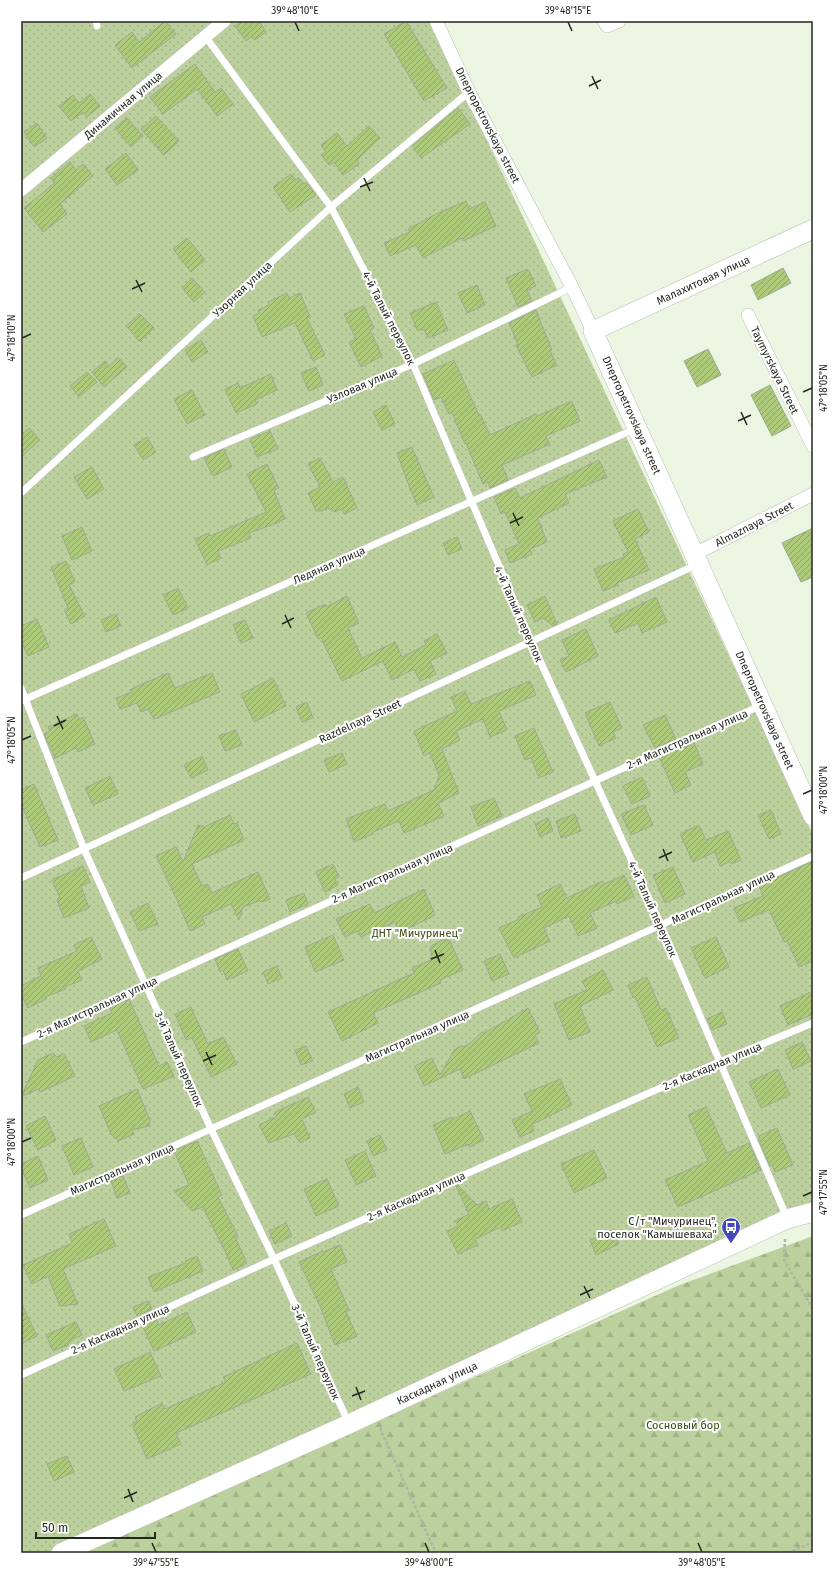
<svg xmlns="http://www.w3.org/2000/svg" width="834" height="1574" font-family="'Fira Sans',sans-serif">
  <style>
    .forest { fill: url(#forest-firs) }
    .garden { fill: url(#garden-dots) }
    .building { fill: url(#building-hatch); stroke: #a0a796 }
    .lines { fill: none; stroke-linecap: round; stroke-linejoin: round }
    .lane-casing { stroke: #b8bfaf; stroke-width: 8 }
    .street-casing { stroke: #b8bfaf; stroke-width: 14 }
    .secondary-casing { stroke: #b8bfaf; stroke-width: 20 }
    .path { stroke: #aeb5a6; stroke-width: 2.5; stroke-dasharray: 3 2; stroke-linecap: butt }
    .lane { stroke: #fff; stroke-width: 7 }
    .street { stroke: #fff; stroke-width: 13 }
    .secondary { stroke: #fff; stroke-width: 19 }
    .ticks { fill: none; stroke: #252721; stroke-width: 1.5 }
    .labels { text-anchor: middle; stroke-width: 4; stroke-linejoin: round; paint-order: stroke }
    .street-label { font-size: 11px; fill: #252721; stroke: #fff }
    .park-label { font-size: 11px; fill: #394c12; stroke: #fff }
    .poi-label { font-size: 11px; fill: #252721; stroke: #fff; text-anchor: end }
    .neatline { fill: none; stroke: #252721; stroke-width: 1.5 }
    .ticks-label { font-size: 10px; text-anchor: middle; fill: #252721 }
  </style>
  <defs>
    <pattern id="forest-firs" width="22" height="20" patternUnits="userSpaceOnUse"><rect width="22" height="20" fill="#bbd09c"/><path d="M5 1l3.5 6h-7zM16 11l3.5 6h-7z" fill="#a1b386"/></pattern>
    <pattern id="garden-dots" width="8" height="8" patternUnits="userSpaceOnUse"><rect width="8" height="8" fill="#bbd09c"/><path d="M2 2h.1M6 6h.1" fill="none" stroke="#a1b386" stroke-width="1.8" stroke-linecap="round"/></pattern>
    <pattern id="building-hatch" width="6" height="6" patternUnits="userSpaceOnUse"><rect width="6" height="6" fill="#acca79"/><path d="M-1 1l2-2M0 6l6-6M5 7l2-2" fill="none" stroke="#8ca463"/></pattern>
  </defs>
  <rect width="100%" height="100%" fill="#ecf4e2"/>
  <polygon class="forest" points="813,1236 813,1553 84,1553 677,1286"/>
  <polygon class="garden" points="21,21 431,21 813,835 813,1217 62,1553 21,1553"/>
  <g class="building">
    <polygon points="165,21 176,34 132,68 115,45 132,32 139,42"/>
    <polygon points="243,21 259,21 266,32 255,40 251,37 246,41 235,26"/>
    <polygon points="406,21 447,88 424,101 384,34"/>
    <polygon points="195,64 215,92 221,88 233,104 217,116 197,89 163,114 150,97"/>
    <polygon points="90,94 100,106 87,117 83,112 71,121 59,106 73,95 79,103"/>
    <polygon points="458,108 470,124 421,158 412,146"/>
    <polygon points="156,116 179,141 164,155 141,129"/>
    <polygon points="127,118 143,136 131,147 115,128"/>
    <polygon points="37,123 47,138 34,147 24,132"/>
    <polygon points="369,126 380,138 357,160 359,164 343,175 334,162 329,165 321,155 326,152 321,145 337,133 347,146"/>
    <polygon points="126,153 138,170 117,185 105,169"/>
    <polygon points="70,162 76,170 83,164 93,176 60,204 67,214 43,232 24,208 55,183 51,178"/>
    <polygon points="291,174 296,180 299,178 304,184 306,182 316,195 290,212 273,187"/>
    <polygon points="466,201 469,209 485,202 496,226 463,241 462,238 423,258 416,245 390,256 384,243 410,232 408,229 436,214"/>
    <polygon points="187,238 205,260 191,272 173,249"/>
    <polygon points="783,268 791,283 758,300 751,285"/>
    <polygon points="528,269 536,286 527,290 532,301 518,307 506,278"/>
    <polygon points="192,278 205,292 194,302 182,288"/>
    <polygon points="477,285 485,305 467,313 458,293"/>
    <polygon points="287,293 289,298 300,293 310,316 307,318 325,355 313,361 295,323 262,337 253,316 259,313 258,310 269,305 268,302"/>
    <polygon points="436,302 448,330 428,338 424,330 417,330 410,313"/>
    <polygon points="364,306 374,328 370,330 382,356 361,367 349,342 356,339 344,314"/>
    <polygon points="536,310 552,350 550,351 557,365 532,377 516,345 518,345 509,323"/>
    <polygon points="140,314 154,328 140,342 126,326"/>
    <polygon points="201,340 208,352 192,362 185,350"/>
    <polygon points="708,349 721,375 697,387 684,361"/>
    <polygon points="118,357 127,367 104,387 92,372 105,361 109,366"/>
    <polygon points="454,360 479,415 480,414 490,435 536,414 537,416 572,401 580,421 546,436 550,444 502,465 508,480 490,488 488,482 483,484 466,443 465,444 452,413 449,414 441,397 434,400 423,374"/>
    <polygon points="316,367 323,385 309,391 301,373"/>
    <polygon points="87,372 97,382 79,397 70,386"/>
    <polygon points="271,374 277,390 255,400 257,404 236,413 225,389 238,383 240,388"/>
    <polygon points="770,385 791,426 772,436 751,395"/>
    <polygon points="192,390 205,415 187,424 174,399"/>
    <polygon points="386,405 395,424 382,430 373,412"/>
    <polygon points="29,428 40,440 21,457 21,435"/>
    <polygon points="270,431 278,449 257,457 250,439"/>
    <polygon points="147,437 156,452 143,460 134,445"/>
    <polygon points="412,447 434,497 417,505 409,486 397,453"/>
    <polygon points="224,449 232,467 213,476 204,458"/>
    <polygon points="320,458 333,482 343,477 357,508 344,514 342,509 334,512 328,508 321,511 316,511 308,493 320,487 308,464"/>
    <polygon points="599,460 607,477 565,494 569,503 538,518 547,542 530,549 532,554 510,563 505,550 519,544 505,512 501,514 494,497 515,488 520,498"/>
    <polygon points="267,464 279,488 274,490 285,519 279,521 280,522 249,533 251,538 218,551 221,558 207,565 195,539 209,533 210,536 266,512 247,474"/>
    <polygon points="92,467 104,489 87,499 74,477"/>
    <polygon points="638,509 649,532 635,539 649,570 617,583 618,585 603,591 594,569 624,557 623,554 628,552 613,521"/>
    <polygon points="82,527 92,551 72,560 62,536"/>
    <polygon points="813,528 813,577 801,582 782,543"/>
    <polygon points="457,537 462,549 448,555 443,543"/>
    <polygon points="66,561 75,582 69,585 85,616 71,624 64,610 68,608 51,567"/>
    <polygon points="178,588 188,608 173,615 163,595"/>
    <polygon points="347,596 359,623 348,628 362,658 395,642 402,657 426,645 424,641 437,634 447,653 430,661 436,674 420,681 414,669 392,680 383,661 342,681 321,638 318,639 306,613 325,604 326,607"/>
    <polygon points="545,596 557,624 553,626 543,618 535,622 527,605"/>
    <polygon points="656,597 667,622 642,633 638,623 615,633 609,620"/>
    <polygon points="116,614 121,626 106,632 101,620"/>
    <polygon points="37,619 49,647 28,656 21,641 21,626"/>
    <polygon points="245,620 253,638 241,643 233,625"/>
    <polygon points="586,629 598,656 566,672 560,660 569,656 562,640"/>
    <polygon points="168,673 175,688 212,673 220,692 154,719 148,709 141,712 137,703 120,709 116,698 132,692 131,689"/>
    <polygon points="273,678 286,706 254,722 241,694"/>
    <polygon points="530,681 536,695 499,711 507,730 490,737 483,719 456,731 460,740 442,749 459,793 438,803 444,816 404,833 399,821 373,832 373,834 354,842 346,819 385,804 388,811 434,790 439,776 430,753 424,756 414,731 457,711 451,697 465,691 471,704"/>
    <polygon points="307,702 313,718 302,722 296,707"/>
    <polygon points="610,702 622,728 613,732 616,738 599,746 585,713"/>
    <polygon points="77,714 79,719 83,717 95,744 78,752 76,748 55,758 44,734 50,731 48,727"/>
    <polygon points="665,715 676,739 655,748 643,725"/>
    <polygon points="534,728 553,772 539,778 531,758 525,760 515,736"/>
    <polygon points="236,730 242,745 225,751 219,736"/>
    <polygon points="694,743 703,764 685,772 691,785 675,793 659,757"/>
    <polygon points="342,753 347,764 329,772 324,760"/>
    <polygon points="202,756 208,770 191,778 184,765"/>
    <polygon points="110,776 118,794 93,805 85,788"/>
    <polygon points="642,777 650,796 632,804 623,786"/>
    <polygon points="34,784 58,840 40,847 21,804 21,790"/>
    <polygon points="494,798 502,816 478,826 471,807"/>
    <polygon points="644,805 653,825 631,835 621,814"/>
    <polygon points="771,810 781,834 769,839 758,815"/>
    <polygon points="575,814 581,831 561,838 556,821"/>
    <polygon points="230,815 234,824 237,823 244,840 192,864 202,886 208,884 212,893 258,872 270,899 262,902 259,901 243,907 239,920 231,904 202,917 205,924 190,931 178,902 156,856 176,847 183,862 198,825 204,827"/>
    <polygon points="548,818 553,831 540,837 535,824"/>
    <polygon points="699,825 706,840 728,831 741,860 732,864 729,862 720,866 715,852 693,862 680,834"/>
    <polygon points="813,861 813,961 799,967 787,941 784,942 769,910 740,922 734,908 763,896 759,886"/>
    <polygon points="333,864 339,877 335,879 338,885 325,892 316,872"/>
    <polygon points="83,866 90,882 81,886 89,908 64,918 57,900 60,898 52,880"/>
    <polygon points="673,867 685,894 665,903 653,875"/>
    <polygon points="624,875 634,896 617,904 616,901 590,913 597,928 578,936 569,916 544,928 550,941 514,958 499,928 519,919 518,917 542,907 537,895 560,884 567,898 603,881 604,884"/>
    <polygon points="424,889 435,915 399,933 395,922 361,937 358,931 345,937 336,919 370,904 374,913"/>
    <polygon points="304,893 308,904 290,912 286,900"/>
    <polygon points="148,903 158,924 139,931 130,912"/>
    <polygon points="333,935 344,960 315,972 305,947"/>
    <polygon points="91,937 102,959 78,971 82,980 65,987 66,989 45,997 46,999 28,1008 21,995 21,986 41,976 38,968 77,951 74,945"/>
    <polygon points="716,937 729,967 705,978 691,948"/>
    <polygon points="444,939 450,941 463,970 440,980 441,983 373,1013 378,1023 342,1041 328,1012 414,973 412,968 431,960 431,946"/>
    <polygon points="238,949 248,971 227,980 223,970 220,972 215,959"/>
    <polygon points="500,954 509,974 492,981 484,961"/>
    <polygon points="277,966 282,978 268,984 263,972"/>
    <polygon points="603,970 613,990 580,1006 590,1032 569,1040 554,1004 587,990 582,981"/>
    <polygon points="647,977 661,1010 666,1008 679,1038 657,1047 635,997 633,998 628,985"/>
    <polygon points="813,991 813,1014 788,1025 780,1006"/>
    <polygon points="129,999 159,1066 167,1062 174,1076 143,1089 117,1030 91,1042 84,1026 112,1013 110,1008"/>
    <polygon points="191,1007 208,1044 223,1037 237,1064 211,1077 192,1038 186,1040 175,1014"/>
    <polygon points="528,1008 540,1032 535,1035 539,1043 464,1079 460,1069 424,1086 415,1066 432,1058 440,1075 454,1050 460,1046 464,1047 469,1044 482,1032 486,1032"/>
    <polygon points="722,1012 727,1024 712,1030 707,1019"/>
    <polygon points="802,1042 811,1061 793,1069 785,1050"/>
    <polygon points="306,1046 313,1061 301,1065 295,1050"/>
    <polygon points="53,1053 57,1057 64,1053 75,1076 40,1092 38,1089 21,1097 38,1060"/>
    <polygon points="778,1069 790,1095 761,1108 749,1082"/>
    <polygon points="560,1079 572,1105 531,1125 534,1131 520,1137 512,1120 532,1111 524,1094"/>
    <polygon points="358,1087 364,1102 350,1108 344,1094"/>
    <polygon points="137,1089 150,1120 149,1126 132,1130 134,1134 118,1141 111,1134 99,1106"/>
    <polygon points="308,1097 316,1112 302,1119 310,1138 300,1143 294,1134 269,1143 259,1125 277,1116 275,1112"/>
    <polygon points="706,1107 727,1153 749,1143 761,1170 678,1207 665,1180 708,1161 688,1115"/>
    <polygon points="470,1111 484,1140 469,1147 468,1144 445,1154 433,1125 452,1117 453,1119"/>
    <polygon points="45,1116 56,1140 38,1150 26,1126"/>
    <polygon points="777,1128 793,1165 775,1172 772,1165 770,1166 758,1139 760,1138 759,1136"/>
    <polygon points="380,1135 387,1150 373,1156 367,1141"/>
    <polygon points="81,1138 93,1167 74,1175 62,1146"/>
    <polygon points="197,1141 222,1195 218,1197 238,1236 235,1237 247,1263 233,1270 222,1244 221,1244 203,1207 192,1211 174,1191 189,1185 174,1151"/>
    <polygon points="594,1150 607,1178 574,1193 561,1164"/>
    <polygon points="365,1151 376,1176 356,1185 345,1160"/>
    <polygon points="38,1156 48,1180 30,1188 21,1168 21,1164"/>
    <polygon points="123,1176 130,1193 117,1198 111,1181"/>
    <polygon points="327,1179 339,1206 316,1216 304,1189"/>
    <polygon points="458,1185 477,1205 486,1201 489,1209 512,1199 522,1222 502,1231 501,1227 475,1239 478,1245 458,1254 447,1231 458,1226 455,1221 469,1214 456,1186"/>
    <polygon points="104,1219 116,1246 63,1269 78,1304 60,1306 48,1276 32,1284 23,1265 72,1243 69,1234"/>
    <polygon points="286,1223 292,1236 275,1244 269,1231"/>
    <polygon points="612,1230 619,1244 596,1255 590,1240"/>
    <polygon points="340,1245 347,1262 331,1269 349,1310 346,1312 357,1336 335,1345 320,1306 299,1262 323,1251 323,1252"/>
    <polygon points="197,1256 203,1271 154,1292 148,1277 186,1263 185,1261"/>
    <polygon points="148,1301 152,1309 137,1316 133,1307"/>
    <polygon points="21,1302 37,1336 21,1344"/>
    <polygon points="187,1312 196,1332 154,1351 142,1325 156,1319 159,1325"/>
    <polygon points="76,1322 82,1335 73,1339 68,1345 53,1351 46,1335"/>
    <polygon points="297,1343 311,1374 176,1433 181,1444 147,1459 132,1424 137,1422 135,1417 162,1403 165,1409 226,1382 223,1377"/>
    <polygon points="150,1352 161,1376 124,1391 114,1369"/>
    <polygon points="67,1456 74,1472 54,1481 47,1464"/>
  </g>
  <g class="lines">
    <defs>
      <g id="lane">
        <polyline points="96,21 97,26"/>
        <polyline points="205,36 331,207 413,364 531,641 661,925 787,1218"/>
        <polyline points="193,457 413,364 572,287"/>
        <polyline points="21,493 331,207 469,92"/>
        <polyline points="21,688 84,849 211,1129 274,1259 349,1424"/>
        <polyline points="21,701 637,428"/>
        <polyline points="21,878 698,564"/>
        <polyline points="21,1042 762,705"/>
        <polyline points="21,1215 813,856"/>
        <polyline points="21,1375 274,1259 719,1062 813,1023"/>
      </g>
      <g id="street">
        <polyline points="436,21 469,92 572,287 593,331"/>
        <polyline points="604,21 607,26 619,21"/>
        <polyline points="21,190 224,21"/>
        <polyline points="748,315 813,446"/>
        <polyline points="695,554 813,494"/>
      </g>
      <g id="secondary">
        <polyline points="813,229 593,331 813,816"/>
        <polyline points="61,1553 349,1424 787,1219 813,1212"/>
      </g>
    </defs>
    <use href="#lane" class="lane-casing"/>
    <use href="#street" class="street-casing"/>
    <use href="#secondary" class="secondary-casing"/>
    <g class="path">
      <polyline points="785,1239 784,1260 813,1309"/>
      <polyline points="380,1428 436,1553"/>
      <polyline points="788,1553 813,1542"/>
    </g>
    <use href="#lane" class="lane"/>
    <use href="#street" class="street"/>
    <use href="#secondary" class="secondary"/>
  </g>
  <path class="ticks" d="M295,22L299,31M568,22L572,31M592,76L598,89M589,86L601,80M364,178L370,191M360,187L373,182M136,280L142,292M132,289L145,283M22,338L31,334M803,392L812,388M741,412L747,425M738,421L751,415M513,513L519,526M510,523L523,517M285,615L291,628M282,624L294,618M57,716L63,729M54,726L66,720M22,740L31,736M803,794L812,790M663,849L668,861M659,858L672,852M435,950L440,963M431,959L444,954M206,1052L212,1065M203,1061L216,1055M22,1142L31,1138M803,1196L812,1192M584,1286L590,1298M580,1295L593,1289M356,1387L361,1400M352,1396L365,1391M128,1489L133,1502M124,1498L137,1492M152,1543L156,1552M425,1543L429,1552M698,1543L702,1552"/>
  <defs>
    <symbol id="bus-pin" viewBox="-11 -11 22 30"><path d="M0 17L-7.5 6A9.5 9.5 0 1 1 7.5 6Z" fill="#4448bd" stroke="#fff"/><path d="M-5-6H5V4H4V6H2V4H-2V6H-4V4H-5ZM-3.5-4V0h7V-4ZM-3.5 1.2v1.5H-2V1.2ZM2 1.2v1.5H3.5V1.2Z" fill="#fff"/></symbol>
  </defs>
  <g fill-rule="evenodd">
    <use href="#bus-pin" x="720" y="1216" width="22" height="30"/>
  </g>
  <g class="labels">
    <g class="street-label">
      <text transform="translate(123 105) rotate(-40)" y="4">Динамичная улица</text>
      <text transform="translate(488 125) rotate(63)" y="4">Dnepropetrovskaya street</text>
      <text transform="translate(703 280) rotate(-25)" y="4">Малахитовая улица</text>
      <text transform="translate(242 289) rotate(-43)" y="4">Узорная улица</text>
      <text transform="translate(389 318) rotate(63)" y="4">4-й Талый переулок</text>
      <text transform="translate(775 370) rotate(64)" y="4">Taymyrskaya Street</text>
      <text transform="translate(362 385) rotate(-23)" y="4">Узловая улица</text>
      <text transform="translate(632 415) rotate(66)" y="4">Dnepropetrovskaya street</text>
      <text transform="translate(754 524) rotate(-27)" y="4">Almaznaya Street</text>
      <text transform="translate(329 565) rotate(-24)" y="4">Ледяная улица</text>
      <text transform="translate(519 614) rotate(66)" y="4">4-й Талый переулок</text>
      <text transform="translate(765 710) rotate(66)" y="4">Dnepropetrovskaya street</text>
      <text transform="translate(360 721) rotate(-25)" y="4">Razdelnaya Street</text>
      <text transform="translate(687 739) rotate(-24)" y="4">2-я Магистральная улица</text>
      <text transform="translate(392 873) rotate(-24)" y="4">2-я Магистральная улица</text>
      <text transform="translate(723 897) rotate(-25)" y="4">Магистральная улица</text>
      <text transform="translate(653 909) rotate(66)" y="4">4-й Талый переулок</text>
      <text transform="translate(97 1007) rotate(-25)" y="4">2-я Магистральная улица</text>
      <text transform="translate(417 1036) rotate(-24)" y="4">Магистральная улица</text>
      <text transform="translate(179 1059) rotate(66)" y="4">3-й Талый переулок</text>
      <text transform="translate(712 1066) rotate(-23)" y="4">2-я Каскадная улица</text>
      <text transform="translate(122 1169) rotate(-24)" y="4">Магистральная улица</text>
      <text transform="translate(416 1196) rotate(-24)" y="4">2-я Каскадная улица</text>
      <text transform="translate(120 1329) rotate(-24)" y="4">2-я Каскадная улица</text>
      <text transform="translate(316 1352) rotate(66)" y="4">3-й Талый переулок</text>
      <text transform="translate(437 1383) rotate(-25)" y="4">Каскадная улица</text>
    </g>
    <g class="park-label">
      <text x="417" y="937">ДНТ "Мичуринец"</text>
      <text x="683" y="1429">Сосновый бор</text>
    </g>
    <g class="poi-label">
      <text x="717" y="1225">С/т "Мичуринец",<tspan x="717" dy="13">поселок "Камышеваха"</tspan></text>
    </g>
  </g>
  <rect width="834" height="1574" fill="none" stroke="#ffffff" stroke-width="44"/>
  <path d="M36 1532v6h119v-6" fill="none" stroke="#252721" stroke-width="2"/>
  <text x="42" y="1532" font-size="12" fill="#252721" stroke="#ffffff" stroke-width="3" paint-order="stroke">50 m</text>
  <rect x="22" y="22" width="790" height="1530" class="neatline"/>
  <g class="ticks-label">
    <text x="295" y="14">39°48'10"E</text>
    <text x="568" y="14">39°48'15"E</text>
    <text transform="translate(11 338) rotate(-90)" y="4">47°18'10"N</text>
    <text transform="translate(823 388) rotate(-90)" y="4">47°18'05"N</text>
    <text transform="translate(11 740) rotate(-90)" y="4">47°18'05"N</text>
    <text transform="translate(823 790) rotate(-90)" y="4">47°18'00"N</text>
    <text transform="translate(11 1142) rotate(-90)" y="4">47°18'00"N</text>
    <text transform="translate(823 1192) rotate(-90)" y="4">47°17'55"N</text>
    <text x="156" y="1566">39°47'55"E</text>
    <text x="429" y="1566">39°48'00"E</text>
    <text x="702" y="1566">39°48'05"E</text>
  </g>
</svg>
